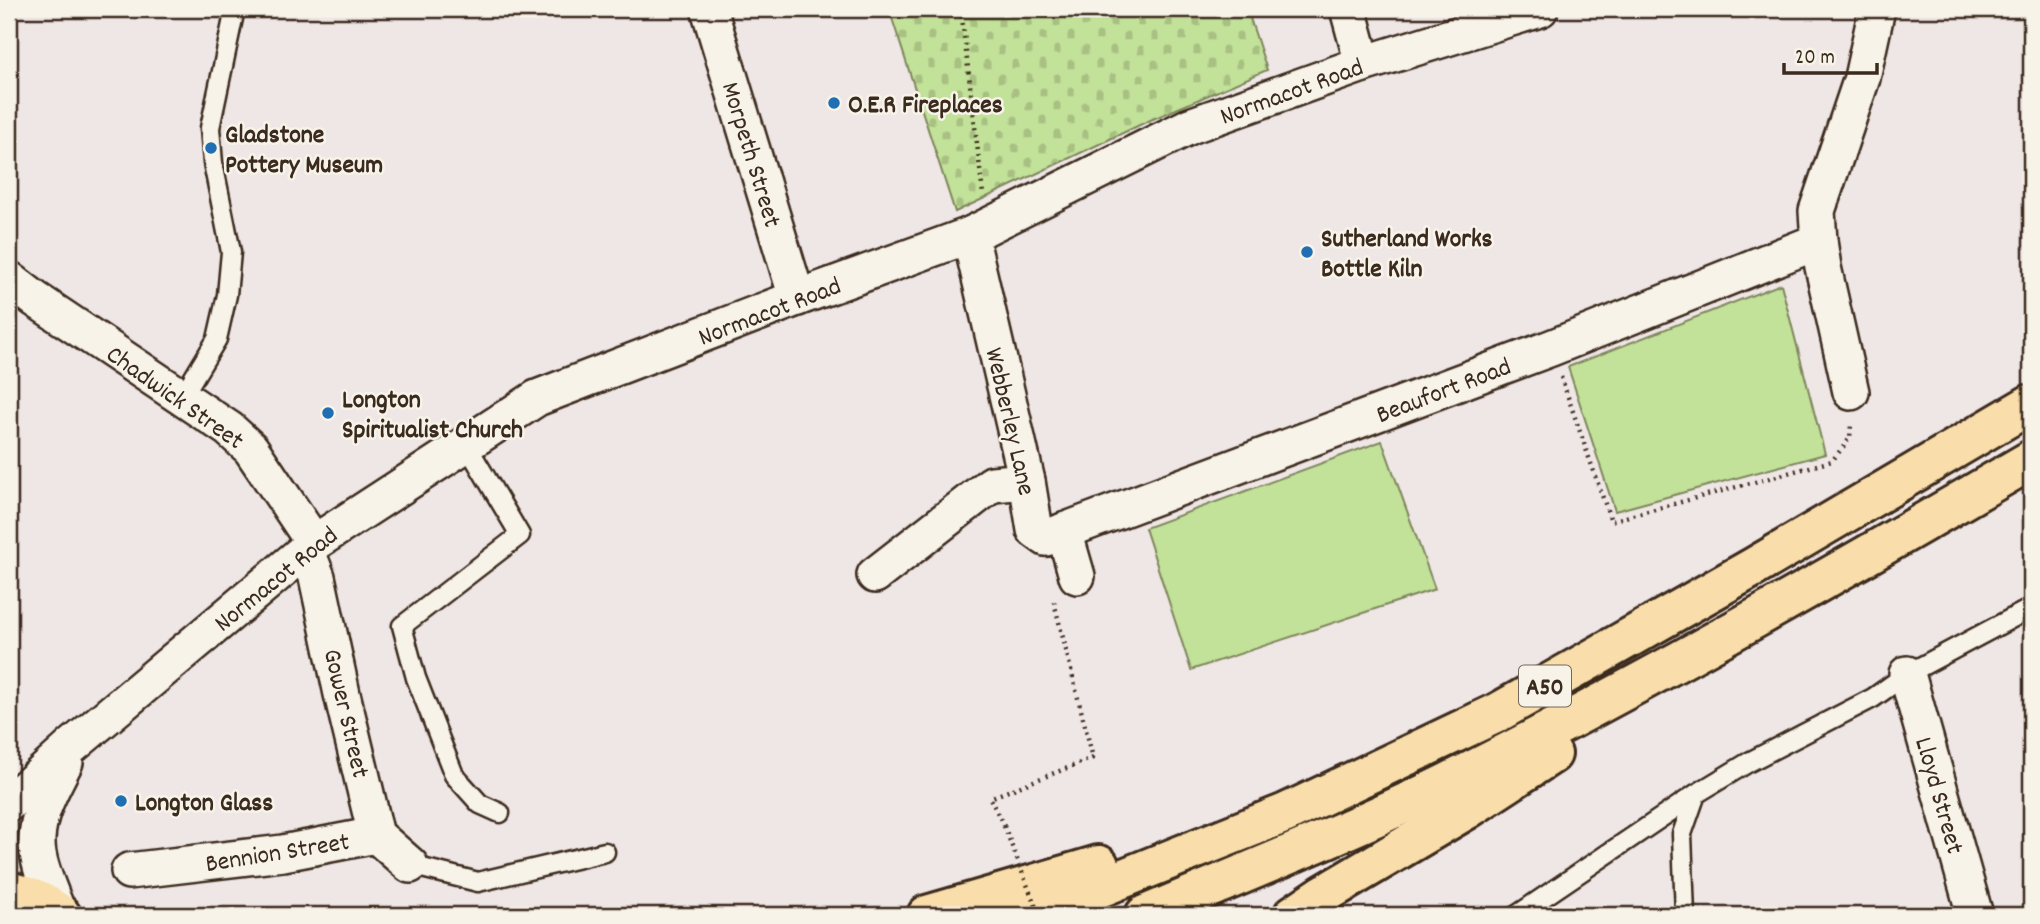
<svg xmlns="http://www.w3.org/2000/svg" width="2040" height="924" font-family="Dekko,sans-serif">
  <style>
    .cemetery { fill: url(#cemetery-stones); stroke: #7e865c; stroke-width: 2 }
    .pitch { fill: #c2e199; stroke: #7e865c; stroke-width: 2 }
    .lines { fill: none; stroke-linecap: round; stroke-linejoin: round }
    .lane-casing { stroke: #3b2a1e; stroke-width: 23 }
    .street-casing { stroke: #3b2a1e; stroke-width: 40 }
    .primary-casing { stroke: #3b2a1e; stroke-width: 44 }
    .highway-casing { stroke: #3b2a1e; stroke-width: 44 }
    .path { stroke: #3b2a1e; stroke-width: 4.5; stroke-dasharray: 2 5; stroke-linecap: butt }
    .lane { stroke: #f7f3e8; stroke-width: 18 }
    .street { stroke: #f7f3e8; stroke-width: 35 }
    .primary { stroke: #f9deab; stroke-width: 38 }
    .highway { stroke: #f9deab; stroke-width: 38 }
    .path-bridge { stroke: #3b2a1e; stroke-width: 4.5; stroke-dasharray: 2 5; stroke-linecap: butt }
    .poi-dot { fill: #1f6fb2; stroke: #f7f3e8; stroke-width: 2.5 }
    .labels { text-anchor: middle; stroke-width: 5; stroke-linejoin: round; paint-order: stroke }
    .shield { fill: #f7f3e8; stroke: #73665b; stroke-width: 2 }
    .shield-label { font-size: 24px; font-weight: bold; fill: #3b2a1e }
    .street-label { font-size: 26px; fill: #3b2a1e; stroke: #f7f3e8 }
    .poi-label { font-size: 26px; font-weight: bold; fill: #3b2a1e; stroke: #f7f3e8; text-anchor: start }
  </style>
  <defs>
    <pattern id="cemetery-stones" width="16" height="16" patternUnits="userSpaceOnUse" patternTransform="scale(1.75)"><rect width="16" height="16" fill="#c2e199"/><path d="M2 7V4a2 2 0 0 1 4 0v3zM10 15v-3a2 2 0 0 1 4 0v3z" fill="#a8c183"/></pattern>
  </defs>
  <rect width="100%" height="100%" fill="#efe6e6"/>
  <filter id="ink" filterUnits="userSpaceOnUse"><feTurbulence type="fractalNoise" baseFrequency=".0143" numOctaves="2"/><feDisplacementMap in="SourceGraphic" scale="14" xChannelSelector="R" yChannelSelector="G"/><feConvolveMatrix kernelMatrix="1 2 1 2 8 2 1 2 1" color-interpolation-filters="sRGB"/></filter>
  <g filter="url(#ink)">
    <polygon class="cemetery" points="889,9 1247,9 1267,70 1146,122 955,212"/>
    <g class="pitch">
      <polygon points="1781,284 1825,454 1615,511 1568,367"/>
      <polygon points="1382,441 1435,589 1191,670 1145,528"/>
    </g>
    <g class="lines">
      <defs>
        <g id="lane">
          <polyline points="182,397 217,339 227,295 231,252 213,163 210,128 235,9"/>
          <polyline points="466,444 520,535 402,626 416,678 454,775 480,804 500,813"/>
          <polyline points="410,865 478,882 605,852"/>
          <polyline points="1517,915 1696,794"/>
          <polyline points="1685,915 1682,834 1696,794 1749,762 1873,698 1907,674 2031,608"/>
        </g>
        <g id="street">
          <polyline points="709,9 797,298"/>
          <polyline points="1348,9 1363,64"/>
          <polyline points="970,235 1027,481 1035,530 1046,538 1064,531 1077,576"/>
          <polyline points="9,279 35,299 229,429 251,449 314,543"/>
          <polyline points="1851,392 1823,267 1819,241 1817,211 1862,78 1877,9"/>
          <polyline points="1064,531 1551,348 1819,241"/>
          <polyline points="306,549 317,577 342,694 376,835 410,865"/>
          <polyline points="875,575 992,484 1027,481"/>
          <polyline points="1907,674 1975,915"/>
          <polyline points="9,803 72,746 314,543 537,398 797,298 970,235 1190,126 1363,64 1540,9"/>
          <polyline points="129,871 283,853 376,835"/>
          <path d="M58,913C50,890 36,863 37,839C38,811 53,786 65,762"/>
        </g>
        <path id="primary" d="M9,891C28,896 45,902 61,915"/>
        <g id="highway">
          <polyline points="927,915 1099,865"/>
          <polyline points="1032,915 1286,813 1497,713 1754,567 2031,404"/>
          <path d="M1145,915C1256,868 1368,824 1475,769C1664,673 1848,567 2031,460"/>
          <polyline points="1293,915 1324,894 1466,810 1552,754"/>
        </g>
      </defs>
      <use href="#lane" class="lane-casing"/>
      <use href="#street" class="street-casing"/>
      <use href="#primary" class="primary-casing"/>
      <use href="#highway" class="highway-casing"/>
      <g class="path">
        <polyline points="961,9 983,194"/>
        <polyline points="1561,377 1611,521 1832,461 1850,438 1851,424"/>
        <polyline points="1004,826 990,798 1093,758 1053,598"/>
      </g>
      <use href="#lane" class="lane"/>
      <use href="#street" class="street"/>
      <use href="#primary" class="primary"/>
      <use href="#highway" class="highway"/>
      <polyline class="path-bridge" points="1004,826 1039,915"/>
    </g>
  </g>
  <g class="poi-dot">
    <circle cx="834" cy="103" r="7"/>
    <circle cx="211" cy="148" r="7"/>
    <circle cx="1307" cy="252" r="7"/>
    <circle cx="328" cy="413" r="7"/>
    <circle cx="121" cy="801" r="7"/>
  </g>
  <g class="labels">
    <rect class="shield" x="1519" y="665.5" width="52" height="41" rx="5"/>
    <g class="shield-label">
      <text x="1545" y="694">A50</text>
    </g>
    <g class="street-label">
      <text transform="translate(1291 90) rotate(-20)" y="9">Normacot Road</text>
      <text transform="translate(753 154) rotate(73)" y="9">Morpeth Street</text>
      <text transform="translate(769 310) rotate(-21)" y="9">Normacot Road</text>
      <text transform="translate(1443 389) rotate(-21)" y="9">Beaufort Road</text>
      <text transform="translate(176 396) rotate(35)" y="9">Chadwick Street</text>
      <text transform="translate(1012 421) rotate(77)" y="9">Webberley Lane</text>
      <text transform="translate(275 578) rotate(-39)" y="9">Normacot Road</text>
      <text transform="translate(348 713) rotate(77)" y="9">Gower Street</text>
      <text transform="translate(1941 795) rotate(74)" y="9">Lloyd Street</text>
      <text transform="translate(277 851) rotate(-9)" y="9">Bennion Street</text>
    </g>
    <g class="poi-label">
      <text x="848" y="112">O.E.R Fireplaces</text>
      <text x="225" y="142">Gladstone<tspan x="225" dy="30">Pottery Museum</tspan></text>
      <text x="1321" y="246">Sutherland Works<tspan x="1321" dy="30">Bottle Kiln</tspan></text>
      <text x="342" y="407">Longton<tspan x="342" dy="30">Spiritualist Church</tspan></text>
      <text x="135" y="810">Longton Glass</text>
    </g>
  </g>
  <rect width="2040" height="924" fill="none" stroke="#f7f3e8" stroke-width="35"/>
  <rect x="18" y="18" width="2005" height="889" fill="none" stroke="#3b2a1e" stroke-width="2.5" filter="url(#ink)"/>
  <path d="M1784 63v10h93v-10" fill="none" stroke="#3b2a1e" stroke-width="3.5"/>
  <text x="1795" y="63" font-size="21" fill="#3b2a1e" stroke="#f7f3e8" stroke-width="5" paint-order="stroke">20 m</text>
</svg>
